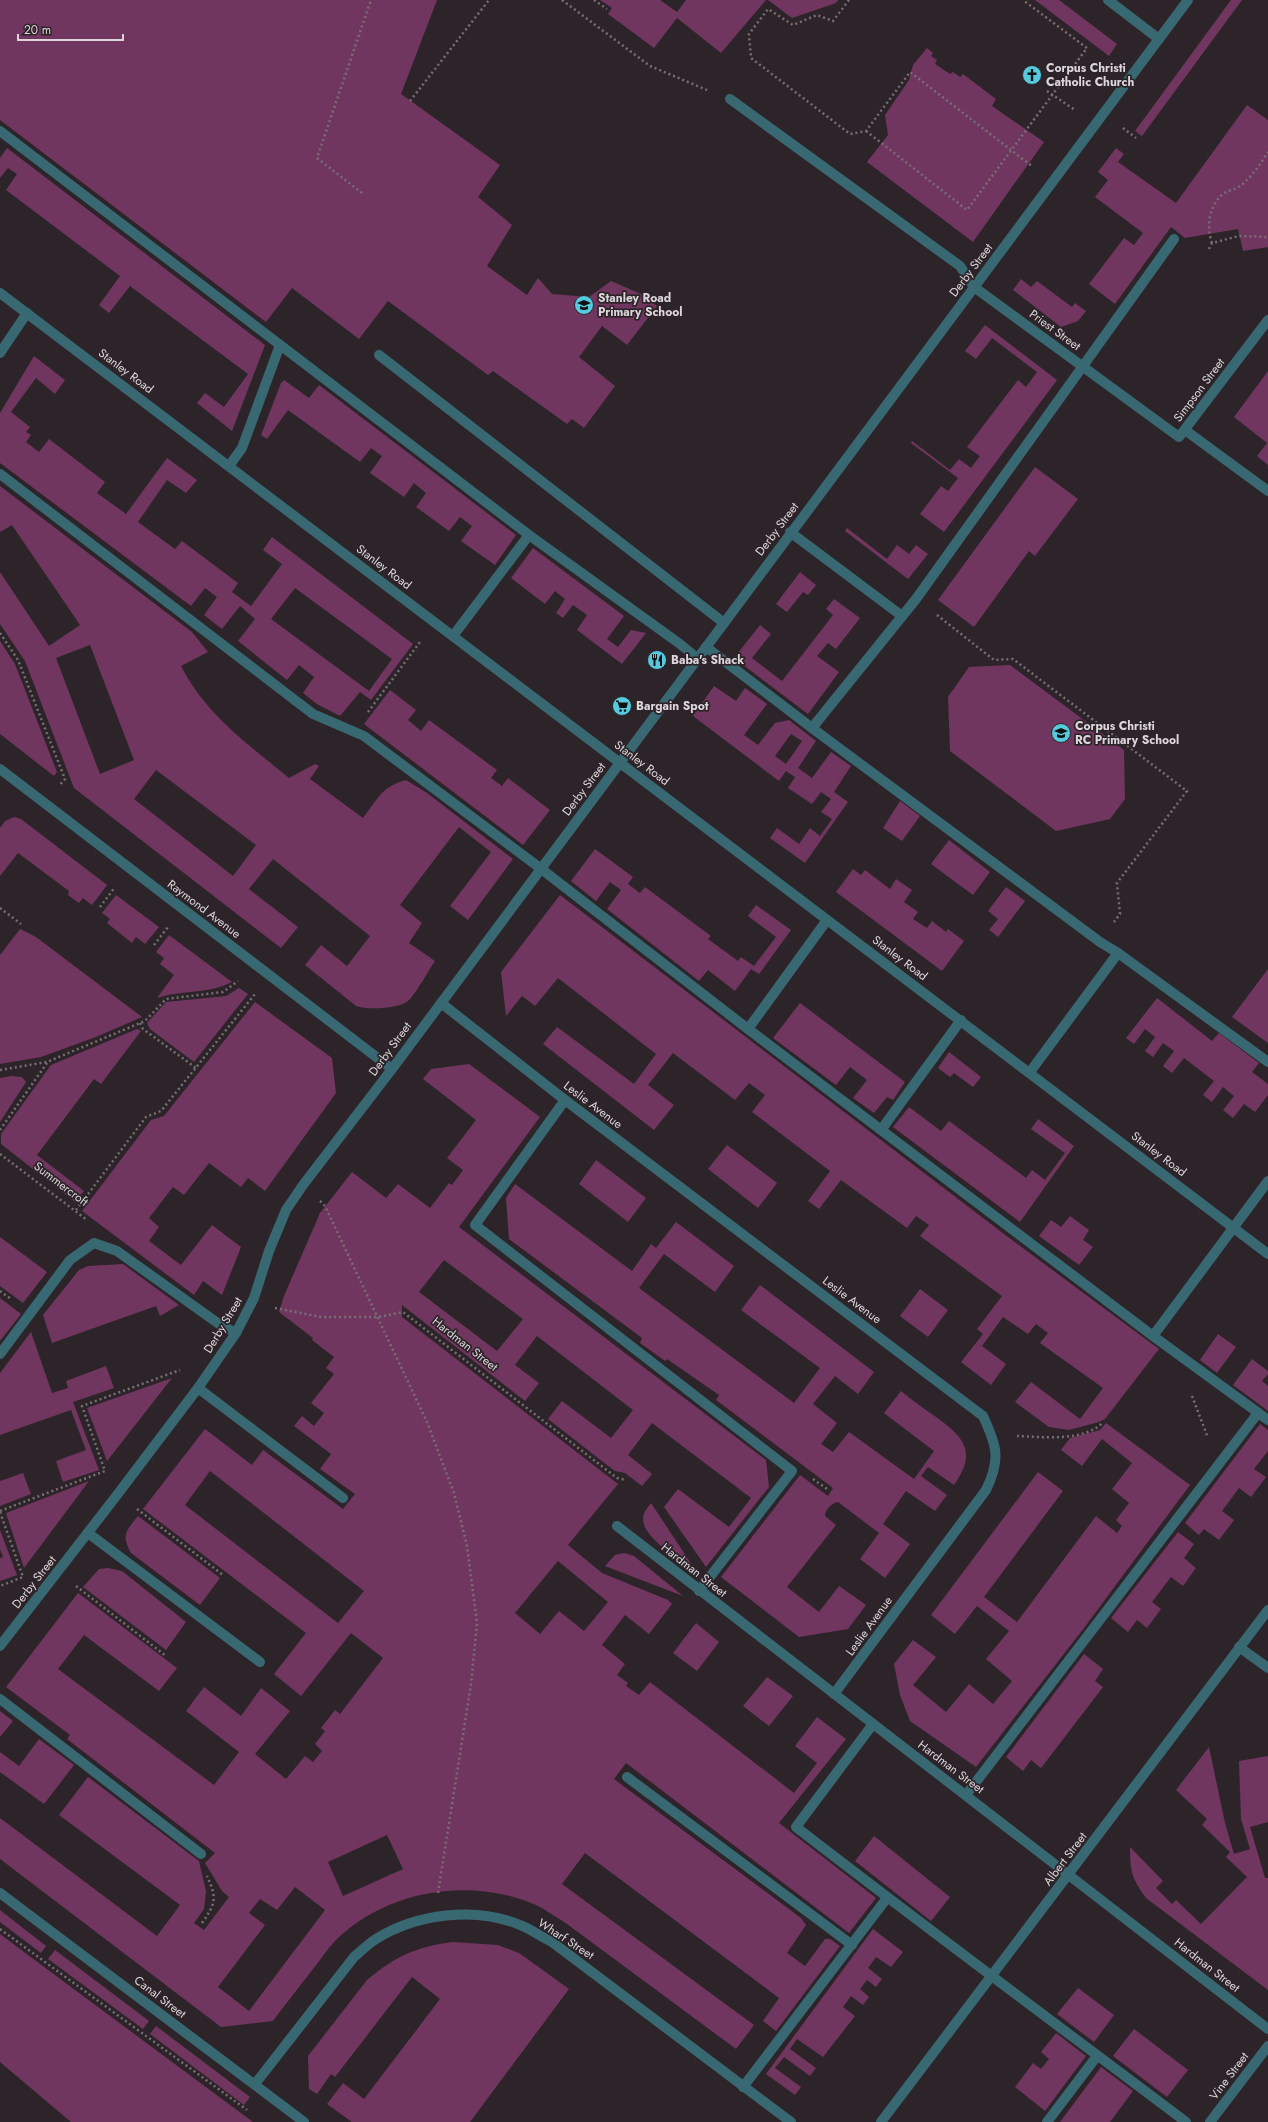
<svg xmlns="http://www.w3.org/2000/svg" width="1268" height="2122" font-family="Jost,sans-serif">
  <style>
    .green { fill: #71365f; fill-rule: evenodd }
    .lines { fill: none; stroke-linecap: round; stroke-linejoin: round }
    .path { stroke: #776f74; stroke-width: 2.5; stroke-dasharray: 2 3; stroke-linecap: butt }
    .minor { stroke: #386973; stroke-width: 10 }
    .labels { text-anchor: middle; stroke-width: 3.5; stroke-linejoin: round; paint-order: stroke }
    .poi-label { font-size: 12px; font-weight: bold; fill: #dcd6da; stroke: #2d2429; text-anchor: start }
    .street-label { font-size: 12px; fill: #dcd6da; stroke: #2d2429 }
  </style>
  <rect width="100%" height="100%" fill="#2d2429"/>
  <g class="green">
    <polygon points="0,0 437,0 401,94 500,165 478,197 512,225 487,266 527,295 538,278 552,294 589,297 611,281 641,294 657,306 627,345 602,326 579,357 615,386 584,428 572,419 567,424 493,371 488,375 388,301 359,339 292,288 266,322 0,120"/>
    <polygon points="600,0 660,0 677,12 686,0 766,0 721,53 677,18 654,48 608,14 612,8"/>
    <polygon points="768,0 838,0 836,3 792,18"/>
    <polygon points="1035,0 1059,0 1117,44 1109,56"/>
    <polygon points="1231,0 1242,0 1142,136 1135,131"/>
    <polygon points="927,48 933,53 931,56 937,60 935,64 950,74 953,72 960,77 963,74 996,99 992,106 1044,142 973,242 867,162 888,135 885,115 909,80 913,65"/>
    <polygon points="1247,105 1268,120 1268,247 1243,251 1238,229 1185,238 1171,227 1115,304 1089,284 1124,238 1134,245 1143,233 1095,197 1108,180 1098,172 1116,148 1124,154 1118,162 1176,203"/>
    <polygon points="7,148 265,345 232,431 197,403 205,393 224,407 248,374 130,286 109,313 99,305 120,276 6,190 17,174 8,168 0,178 0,158"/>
    <polygon points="1021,279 1031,287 1037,281 1072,307 1075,303 1086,311 1078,321 1061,327 1013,290"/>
    <polygon points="985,325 1057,380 944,532 920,514 941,486 948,491 958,478 911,443 912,441 950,470 959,459 971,468 980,456 967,447 1018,380 1026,387 1037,372 992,338 976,359 965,351"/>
    <path d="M34,356L65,380L55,394L36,378L11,412L30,427L26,432L31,435L26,442L39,452L49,439L105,482L97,493L126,514L167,458L197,480L186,493L167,480L138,522L175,549L182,541L238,583L232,592L251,606L282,564L263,550L272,537L413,644L371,700L360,692L340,716L317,704L303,693L314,677L299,665L287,680L238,641L255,619L240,606L222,629L204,615L217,597L205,588L191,606L0,463V413ZM295,588L392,659L369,691L271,619Z"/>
    <polygon points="1268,371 1268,465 1257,456 1267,443 1234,417"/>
    <polygon points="284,380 309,398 319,385 516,535 495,565 461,541 472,526 460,517 449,531 416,507 426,493 414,483 404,497 370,473 382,456 371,448 360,462 288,410 267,439 261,435 281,383"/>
    <polygon points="1035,467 1078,499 1035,556 1029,551 974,627 938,600"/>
    <path d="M0,486L192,632L208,652L181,666C206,715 248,744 289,778L315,764L319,766L310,779L363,818C378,799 381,787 406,780L427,793L513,859L468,920L450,906L491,852L459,827L400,905L422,923L409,943L435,961C428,971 416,994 408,1001C398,1009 368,1010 356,1006L305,965L321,945L347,966L370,936L273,859L249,889L298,927L281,948L74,788L25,661L0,624V572L49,646L80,625L12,525L0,532ZM90,645L134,760L100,774L56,658ZM156,770L256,845L233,876L134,799Z"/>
    <polygon points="847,528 887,559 897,545 909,554 916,545 928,554 908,579 845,531"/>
    <polygon points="533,548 624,616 607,639 618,647 631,630 646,633 622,664 577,630 587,615 573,605 563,618 556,613 565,599 555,591 545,604 511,578"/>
    <polygon points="800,572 816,585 808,595 803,592 787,612 776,604"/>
    <polygon points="834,599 860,618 836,649 828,643 817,656 839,672 808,714 734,658 760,625 771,634 752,658 782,681 833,615 826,609"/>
    <polygon points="0,641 15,664 57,772 54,776 0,734"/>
    <polygon points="1010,665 1124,750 1125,799 1110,819 1056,831 950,751 948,697 969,667"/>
    <path d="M714,686L736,701L745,688L767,704L744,735L758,745L775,723L789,720L816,741L798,768L812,778L831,752L851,766L834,792L848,802L805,863L770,838L777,828L799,844L810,828L820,836L832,819L821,812L831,799L821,792L812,804L788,788L795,777L786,771L779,781L693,716ZM791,734L802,741L786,764L775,756Z"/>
    <polygon points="390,690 416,710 408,720 421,731 429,720 497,770 491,778 502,786 508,778 550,810 523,845 364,724"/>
    <polygon points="900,801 920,816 902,841 883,828"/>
    <polygon points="14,817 21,819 107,885 92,905 83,898 79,903 68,895 69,891 18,853 0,876 0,828 5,821"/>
    <polygon points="949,840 990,872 973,895 931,864"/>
    <polygon points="595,849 633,877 628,884 640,893 645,887 711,936 708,939 738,961 741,957 754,966 776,937 748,916 756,905 791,930 759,974 751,969 735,991 708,970 699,981 607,909 621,890 610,882 596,901 571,881"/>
    <polygon points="853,869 861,875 865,870 890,889 896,879 912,890 904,902 918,912 913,919 927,928 932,921 946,932 948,929 964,941 942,971 836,892"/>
    <polygon points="1006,887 1025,901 998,937 989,930 998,919 988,911"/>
    <polygon points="116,895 159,927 145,944 136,937 132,943 107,923 110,919 102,913"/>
    <polygon points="560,895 1004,1234 1159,1349 1105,1419 1099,1422 1069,1430 1049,1427 1015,1402 1031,1382 1080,1419 1103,1388 1040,1343 1048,1333 1036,1324 1028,1334 1003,1317 982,1346 1006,1364 991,1385 961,1362 983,1334 977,1329 1002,1296 920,1236 929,1225 916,1216 907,1228 841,1180 819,1209 808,1201 830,1171 752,1112 765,1095 749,1083 735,1100 673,1053 648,1085 674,1105 654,1130 543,1044 557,1027 634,1084 656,1054 558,978 535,1006 522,996 506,1016 501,972"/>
    <polygon points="20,929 36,937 142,1017 96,1037 41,1057 0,1064 0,955"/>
    <path d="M169,935L232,982C209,994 181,990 157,998L174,975L160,964L164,958L156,952Z"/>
    <polygon points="1268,969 1268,1043 1232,1017"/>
    <polygon points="239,988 248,994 194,1062 150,1029 147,1023 166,1002 226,996"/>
    <polygon points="1157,998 1212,1041 1219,1033 1259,1063 1252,1072 1268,1084 1268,1095 1255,1112 1244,1104 1233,1118 1223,1110 1234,1096 1223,1087 1212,1102 1203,1095 1214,1081 1184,1058 1172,1073 1163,1066 1174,1051 1163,1043 1153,1057 1145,1051 1155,1037 1145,1029 1134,1044 1126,1038"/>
    <polygon points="255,1002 332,1058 336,1093 265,1191 248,1178 241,1187 209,1163 184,1195 173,1187 149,1218 159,1227 149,1241 181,1265 212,1225 241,1247 222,1295 203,1281 194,1295 82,1211 151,1120 164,1116"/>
    <polygon points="800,1003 905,1082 893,1100 887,1097 874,1113 853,1098 867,1080 850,1067 836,1085 773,1038"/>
    <polygon points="137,1029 141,1031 101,1084 94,1079 37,1155 84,1191 75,1202 1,1144 1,1134 51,1065"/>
    <polygon points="949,1052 981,1077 973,1087 954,1073 950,1077 938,1068"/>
    <path d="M469,1064L540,1117L459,1227L766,1460L769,1487L706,1567L664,1507L678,1489L729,1527L751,1498L652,1423L628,1455L652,1474L642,1486L625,1473L615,1471L607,1465L548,1419L562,1401L611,1438L633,1410L537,1336L515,1365L539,1383L525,1401L402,1305V1317L618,1484L568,1545L602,1573L668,1600L672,1604L649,1634L625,1615L602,1645L625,1664L617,1675L628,1683L626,1686L639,1695L650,1682L794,1793L817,1763L795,1746L817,1717L846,1739L779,1823L876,1898L849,1933L626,1763L614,1779L801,1918L806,1925L787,1953L805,1966L825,1939H830L840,1946L776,2031L763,2021L779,1998L585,1853L562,1884L754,2025L736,2049L567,1924C559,1919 550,1913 542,1908C477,1876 393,1888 340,1936C330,1945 322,1958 313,1969C300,1986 286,2003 273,2021L221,2027L0,1859V1818L157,1936L180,1905L59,1815L88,1777L199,1861L206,1891L204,1909L194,1923L204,1930L229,1897L222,1891L205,1863L215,1853L67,1739L70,1735L6,1687L78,1593L177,1668L159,1691L84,1635L58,1669L214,1785L239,1752L186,1711L204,1687L241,1716L261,1688L290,1711L255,1754L286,1779L305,1756L313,1762L322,1751L315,1744L325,1731L321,1728L335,1710L340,1714L383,1658L351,1633L301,1696L274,1674L306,1633L143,1509L205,1429L252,1465L263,1450L343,1509L355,1494L320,1469L331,1454L294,1426L302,1416L314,1426L324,1413L311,1403L334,1374L326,1368L334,1357L312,1340L313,1338L279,1312L284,1296L320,1213L352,1172L386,1198L398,1184L430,1208L449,1183L452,1185L463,1170L447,1158L476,1120L423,1079L431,1069ZM444,1260L523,1319L497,1351L419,1292ZM210,1471L364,1591L338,1623L185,1505ZM558,1561L608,1602L584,1631L559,1611L540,1634L515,1613ZM387,1835L403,1869L343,1896L328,1862ZM295,1887L325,1910L249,2011L218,1987L265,1925L249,1913L260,1899L277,1910Z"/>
    <polygon points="11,1076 22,1077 26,1082 0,1122 0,1078"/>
    <polygon points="909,1107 941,1131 949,1121 1026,1178 1032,1170 1045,1180 1065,1153 1031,1129 1038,1119 1074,1146 1020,1222 893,1127"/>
    <polygon points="727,1145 777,1183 758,1208 708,1169"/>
    <polygon points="596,1160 646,1198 628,1222 579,1184"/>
    <path d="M515,1184L632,1271L651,1244L656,1248L676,1222L734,1266L715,1292L664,1254L639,1288L794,1403L820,1368L741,1310L760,1285L874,1372L858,1394L835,1376L813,1404L837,1423L821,1444L833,1452L849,1432L914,1479L934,1451L884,1413L901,1391C912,1400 924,1409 936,1417C965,1438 977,1452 954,1485L928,1467L921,1476L947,1495L935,1511L906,1491L883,1524L910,1544L885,1578L860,1559L879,1533L838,1502C831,1503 825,1510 825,1516L836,1525L787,1587L819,1612L839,1586L866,1605L848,1629L799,1637L721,1577L800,1475L828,1496L833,1488L716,1400L719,1395L667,1359L665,1361L640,1343L642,1338L509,1239L506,1198Z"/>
    <polygon points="1070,1216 1089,1230 1083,1240 1093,1247 1079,1265 1039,1236 1051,1220 1061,1227"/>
    <polygon points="0,1237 47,1272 23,1303 0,1286"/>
    <polygon points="123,1264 179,1305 160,1316 156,1306 52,1343 43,1315 79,1270 88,1266"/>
    <polygon points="920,1289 948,1310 928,1337 900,1316"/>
    <polygon points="0,1298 21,1314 0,1341"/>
    <polygon points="31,1332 52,1393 68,1388 66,1381 106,1366 114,1388 73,1402 99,1470 63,1482 56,1461 86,1450 71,1410 0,1435 0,1373"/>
    <polygon points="1218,1334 1236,1347 1217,1373 1200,1360"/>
    <polygon points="1252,1359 1268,1371 1268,1374 1262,1381 1268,1386 1268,1411 1233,1385"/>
    <polygon points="172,1378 107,1461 87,1408"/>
    <polygon points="1106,1423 1190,1485 1084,1628 976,1767 910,1721 900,1695 894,1664 913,1640 936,1657 913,1685 946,1712 969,1684 993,1704 1012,1681 986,1659 1009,1631 977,1606 955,1634 931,1615 1038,1472 1063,1491 984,1597 1017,1622 1096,1516 1117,1533 1122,1526 1116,1520 1129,1503 1112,1489 1132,1463 1102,1439 1082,1466 1061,1450 1070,1438 1100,1430"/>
    <polygon points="1260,1424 1268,1430 1268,1451 1254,1469 1266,1477 1251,1497 1239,1488 1222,1511 1234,1520 1219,1540 1204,1529 1199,1535 1185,1523"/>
    <polygon points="23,1473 31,1494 0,1506 0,1481"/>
    <polygon points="89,1481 24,1568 6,1513"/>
    <path d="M651,1503L696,1571C681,1560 645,1540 643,1520C643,1513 647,1508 651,1503Z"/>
    <path d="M138,1516L220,1578L200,1605L131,1553C121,1535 126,1531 138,1516Z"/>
    <polygon points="0,1530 17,1575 0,1581 0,1558 3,1557 0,1549"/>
    <polygon points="1178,1532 1194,1544 1184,1558 1196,1568 1183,1586 1171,1577 1152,1602 1161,1609 1147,1628 1137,1620 1128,1632 1111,1618"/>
    <polygon points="624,1553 634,1556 683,1596 605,1566 615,1555"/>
    <polygon points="108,1568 122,1571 186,1622 166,1650 83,1587 99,1569"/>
    <polygon points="696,1623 719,1642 697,1671 673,1653"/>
    <polygon points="1084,1654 1103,1669 1095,1681 1103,1687 1041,1768 1031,1760 1023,1771 1006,1757"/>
    <polygon points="767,1677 793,1696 769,1726 743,1706"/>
    <polygon points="0,1711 13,1721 0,1737"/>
    <polygon points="39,1739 74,1765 44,1804 0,1772 0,1752 19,1766"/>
    <path d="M1209,1747L1225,1823L1234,1854L1250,1849L1241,1819L1239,1761L1268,1756V1822L1250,1827L1265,1878H1268V1990L1146,1898C1132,1878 1130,1873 1130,1847L1163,1881L1156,1888L1172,1904L1176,1900L1201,1924L1247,1877L1226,1857L1230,1852L1202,1825L1207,1819L1176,1790Z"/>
    <polygon points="874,1836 950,1897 931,1921 855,1861"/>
    <polygon points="0,1910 46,1946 41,1953 0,1922"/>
    <polygon points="873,1929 903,1952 891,1967 876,1957 868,1968 882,1979 876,1987 867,1980 860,1989 869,1997 863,2005 851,1996 843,2007 855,2016 823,2057 797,2039 790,2049 816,2068 810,2076 784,2057 775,2068 801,2087 795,2095 766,2074"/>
    <polygon points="0,1934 36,1961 253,2122 71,2122 0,2062"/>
    <path d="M453,1942L498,1945L519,1953L569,1989L470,2122H352L327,2104L343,2083L364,2099L440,1999L412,1977L335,2077L331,2074L317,2094L309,2089L308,2056L367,1980C396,1956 415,1947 453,1942Z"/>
    <polygon points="55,1950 149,2021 143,2029 48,1959"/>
    <polygon points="1078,1988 1114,2015 1094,2042 1057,2014"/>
    <polygon points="156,2026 250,2097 244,2105 150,2034"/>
    <polygon points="1134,2029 1188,2070 1167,2097 1113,2056"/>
    <polygon points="1056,2033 1086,2056 1045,2111 1015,2087 1033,2063 1041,2069 1049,2059 1041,2052"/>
    <polygon points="1101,2067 1133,2091 1110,2122 1060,2122"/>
  </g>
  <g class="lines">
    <g class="path">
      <polyline points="562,0 650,66 707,90"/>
      <polyline points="594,0 607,9"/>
      <polyline points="849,0 833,21 817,15 793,25 768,9 749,34 751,58 850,134 866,131 910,72 1033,167"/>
      <polyline points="1047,91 1075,110"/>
      <polyline points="410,101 489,0"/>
      <polyline points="1123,128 1136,138"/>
      <polyline points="866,131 967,210 1087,48 1023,0"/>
      <polyline points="362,193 317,158 371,0"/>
      <path d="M1212,243C1206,226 1209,206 1223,194C1228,190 1235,190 1240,186C1252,177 1260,164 1268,152"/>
      <polyline points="1209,249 1212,243 1239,236 1268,237"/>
      <polyline points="937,615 994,660 1013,659 1187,791 1117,883 1120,914 1114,922"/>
      <polyline points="0,633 18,660 65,779 59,786"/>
      <polyline points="368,712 420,642"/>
      <polyline points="100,907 115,887"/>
      <polyline points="0,908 21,924"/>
      <polyline points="154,945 168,927"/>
      <polyline points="140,1023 143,1029 196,1068"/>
      <polyline points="0,1070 47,1062 145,1021 166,999 223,992 238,981"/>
      <polyline points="0,1130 47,1063"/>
      <polyline points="0,1154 87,1220"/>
      <polyline points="320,1201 325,1206 427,1422 454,1493 467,1546 477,1623 471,1684 438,1893"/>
      <polyline points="76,1210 146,1117 161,1111 255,994"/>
      <polyline points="0,1291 11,1299"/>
      <polyline points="275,1308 321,1317 379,1317 403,1312 617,1478 626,1480"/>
      <polyline points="1192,1396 1208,1438"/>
      <path d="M1017,1436C1041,1437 1086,1442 1103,1422"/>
      <polyline points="813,1479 827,1489"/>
      <polyline points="137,1509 223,1575"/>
      <polyline points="0,1511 105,1471 82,1406 180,1370"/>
      <polyline points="0,1512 23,1577 0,1586"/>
      <polyline points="76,1586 166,1656"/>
      <path d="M202,1923C216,1903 217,1898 207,1876"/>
      <polyline points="0,1929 247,2110"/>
    </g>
    <g class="minor">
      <polyline points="1108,0 1159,39"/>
      <polyline points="730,99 960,266 974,287 1179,437 1268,320"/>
      <polyline points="0,131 529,535 680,644 697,658"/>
      <polyline points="0,293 1268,1254"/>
      <polyline points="0,353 27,313"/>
      <polyline points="379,355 724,623"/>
      <polyline points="1185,430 1268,491"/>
      <polyline points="229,466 242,448 280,345"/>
      <polyline points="0,474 313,714 364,736 540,868 748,1029 1153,1336 1268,1420"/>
      <polyline points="790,532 902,616"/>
      <polyline points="453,636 529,535"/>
      <polyline points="706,647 812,728 1100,942 1118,953 1268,1062"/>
      <polyline points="812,728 916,599 1174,239"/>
      <polyline points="0,769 392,1069"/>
      <path d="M441,1003L565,1100L983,1416C997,1446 1001,1459 986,1490L834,1694"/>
      <polyline points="748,1029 827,920"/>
      <polyline points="1030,1072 1118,953"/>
      <polyline points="565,1100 475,1225 792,1471 699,1591"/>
      <polyline points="881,1130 961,1020"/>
      <polyline points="1153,1336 1268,1181"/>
      <polyline points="0,1354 70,1260 94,1243 117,1251 219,1324 236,1333"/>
      <polyline points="198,1388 343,1498"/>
      <polyline points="617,1526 1268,2029"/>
      <polyline points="88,1533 260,1662"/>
      <polyline points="0,1646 117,1495 198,1388 236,1333 254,1298 269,1251 286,1210 303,1185 392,1069 1188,0"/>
      <polyline points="1239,1647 1268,1668"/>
      <polyline points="0,1699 201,1854"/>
      <path d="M873,1724L796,1827C925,1927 1056,2024 1186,2122"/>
      <polyline points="627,1777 852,1945"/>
      <polyline points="966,1795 1258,1413"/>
      <polyline points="0,1893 304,2122"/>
      <path d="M255,2084L354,1957C361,1951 368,1944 376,1939C416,1914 475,1906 520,1925C531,1929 541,1937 552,1942L791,2122"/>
      <polyline points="743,2087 887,1898"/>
      <polyline points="881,2122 1268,1610"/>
      <polyline points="1047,2122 1097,2056"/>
      <polyline points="1210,2122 1268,2046"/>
    </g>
  </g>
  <defs>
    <symbol id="church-disc" viewBox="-11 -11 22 22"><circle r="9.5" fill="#55cadf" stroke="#2d2429"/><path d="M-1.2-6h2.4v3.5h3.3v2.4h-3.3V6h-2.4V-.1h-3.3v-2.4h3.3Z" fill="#111"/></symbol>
    <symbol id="school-disc" viewBox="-11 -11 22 22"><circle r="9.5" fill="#55cadf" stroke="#2d2429"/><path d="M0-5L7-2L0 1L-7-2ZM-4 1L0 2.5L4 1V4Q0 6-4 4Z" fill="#111"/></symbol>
    <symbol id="restaurant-disc" viewBox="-11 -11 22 22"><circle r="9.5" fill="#55cadf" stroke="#2d2429"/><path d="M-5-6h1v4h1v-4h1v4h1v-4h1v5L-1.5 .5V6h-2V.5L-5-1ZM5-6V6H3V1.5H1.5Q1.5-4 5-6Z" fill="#111"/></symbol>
    <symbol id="supermarket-disc" viewBox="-11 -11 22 22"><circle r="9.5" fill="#55cadf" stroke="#2d2429"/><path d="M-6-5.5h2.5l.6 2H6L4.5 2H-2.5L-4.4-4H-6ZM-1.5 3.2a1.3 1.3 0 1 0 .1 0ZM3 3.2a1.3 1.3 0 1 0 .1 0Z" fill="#111"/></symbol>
  </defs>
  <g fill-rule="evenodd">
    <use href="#church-disc" x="1021" y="64" width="22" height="22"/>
    <use href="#school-disc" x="573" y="294" width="22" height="22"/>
    <use href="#restaurant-disc" x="646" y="649" width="22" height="22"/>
    <use href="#supermarket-disc" x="611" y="695" width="22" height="22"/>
    <use href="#school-disc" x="1050" y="722" width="22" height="22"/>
  </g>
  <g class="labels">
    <g class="poi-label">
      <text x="1046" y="72">Corpus Christi<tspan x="1046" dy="14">Catholic Church</tspan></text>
      <text x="598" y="302">Stanley Road<tspan x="598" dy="14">Primary School</tspan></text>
      <text x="671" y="664">Baba's Shack</text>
      <text x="636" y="710">Bargain Spot</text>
      <text x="1075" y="730">Corpus Christi<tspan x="1075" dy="14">RC Primary School</tspan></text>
    </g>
    <g class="street-label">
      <text transform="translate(971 270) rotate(-53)" y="4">Derby Street</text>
      <text transform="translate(1055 330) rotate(36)" y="4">Priest Street</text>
      <text transform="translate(126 371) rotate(37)" y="4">Stanley Road</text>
      <text transform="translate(1199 390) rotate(-53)" y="4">Simpson Street</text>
      <text transform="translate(777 529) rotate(-53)" y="4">Derby Street</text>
      <text transform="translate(384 567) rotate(37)" y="4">Stanley Road</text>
      <text transform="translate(642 763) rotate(37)" y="4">Stanley Road</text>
      <text transform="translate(584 789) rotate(-53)" y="4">Derby Street</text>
      <text transform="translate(204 909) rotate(37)" y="4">Raymond Avenue</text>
      <text transform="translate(900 958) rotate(37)" y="4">Stanley Road</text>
      <text transform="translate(390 1049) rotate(-54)" y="4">Derby Street</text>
      <text transform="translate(593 1105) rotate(37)" y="4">Leslie Avenue</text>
      <text transform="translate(1159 1154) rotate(37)" y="4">Stanley Road</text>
      <text transform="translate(61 1184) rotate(37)" y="4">Summercroft</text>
      <text transform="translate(852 1300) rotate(37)" y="4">Leslie Avenue</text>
      <text transform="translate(223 1325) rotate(-59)" y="4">Derby Street</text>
      <text transform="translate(465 1344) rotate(38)" y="4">Hardman Street</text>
      <text transform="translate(694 1570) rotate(38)" y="4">Hardman Street</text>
      <text transform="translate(34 1582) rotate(-52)" y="4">Derby Street</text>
      <text transform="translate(869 1626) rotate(-54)" y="4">Leslie Avenue</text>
      <text transform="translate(951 1767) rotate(37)" y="4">Hardman Street</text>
      <text transform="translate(1065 1859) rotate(-53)" y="4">Albert Street</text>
      <text transform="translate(566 1939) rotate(33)" y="4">Wharf Street</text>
      <text transform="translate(1207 1965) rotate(38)" y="4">Hardman Street</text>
      <text transform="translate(160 1997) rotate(37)" y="4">Canal Street</text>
      <text transform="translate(1229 2076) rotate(-53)" y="4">Vine Street</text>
    </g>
  </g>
  <path d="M18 34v6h105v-6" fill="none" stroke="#dcd6da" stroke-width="2"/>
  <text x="24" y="34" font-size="12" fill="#dcd6da" stroke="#2d2429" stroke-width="3" paint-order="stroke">20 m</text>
</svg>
